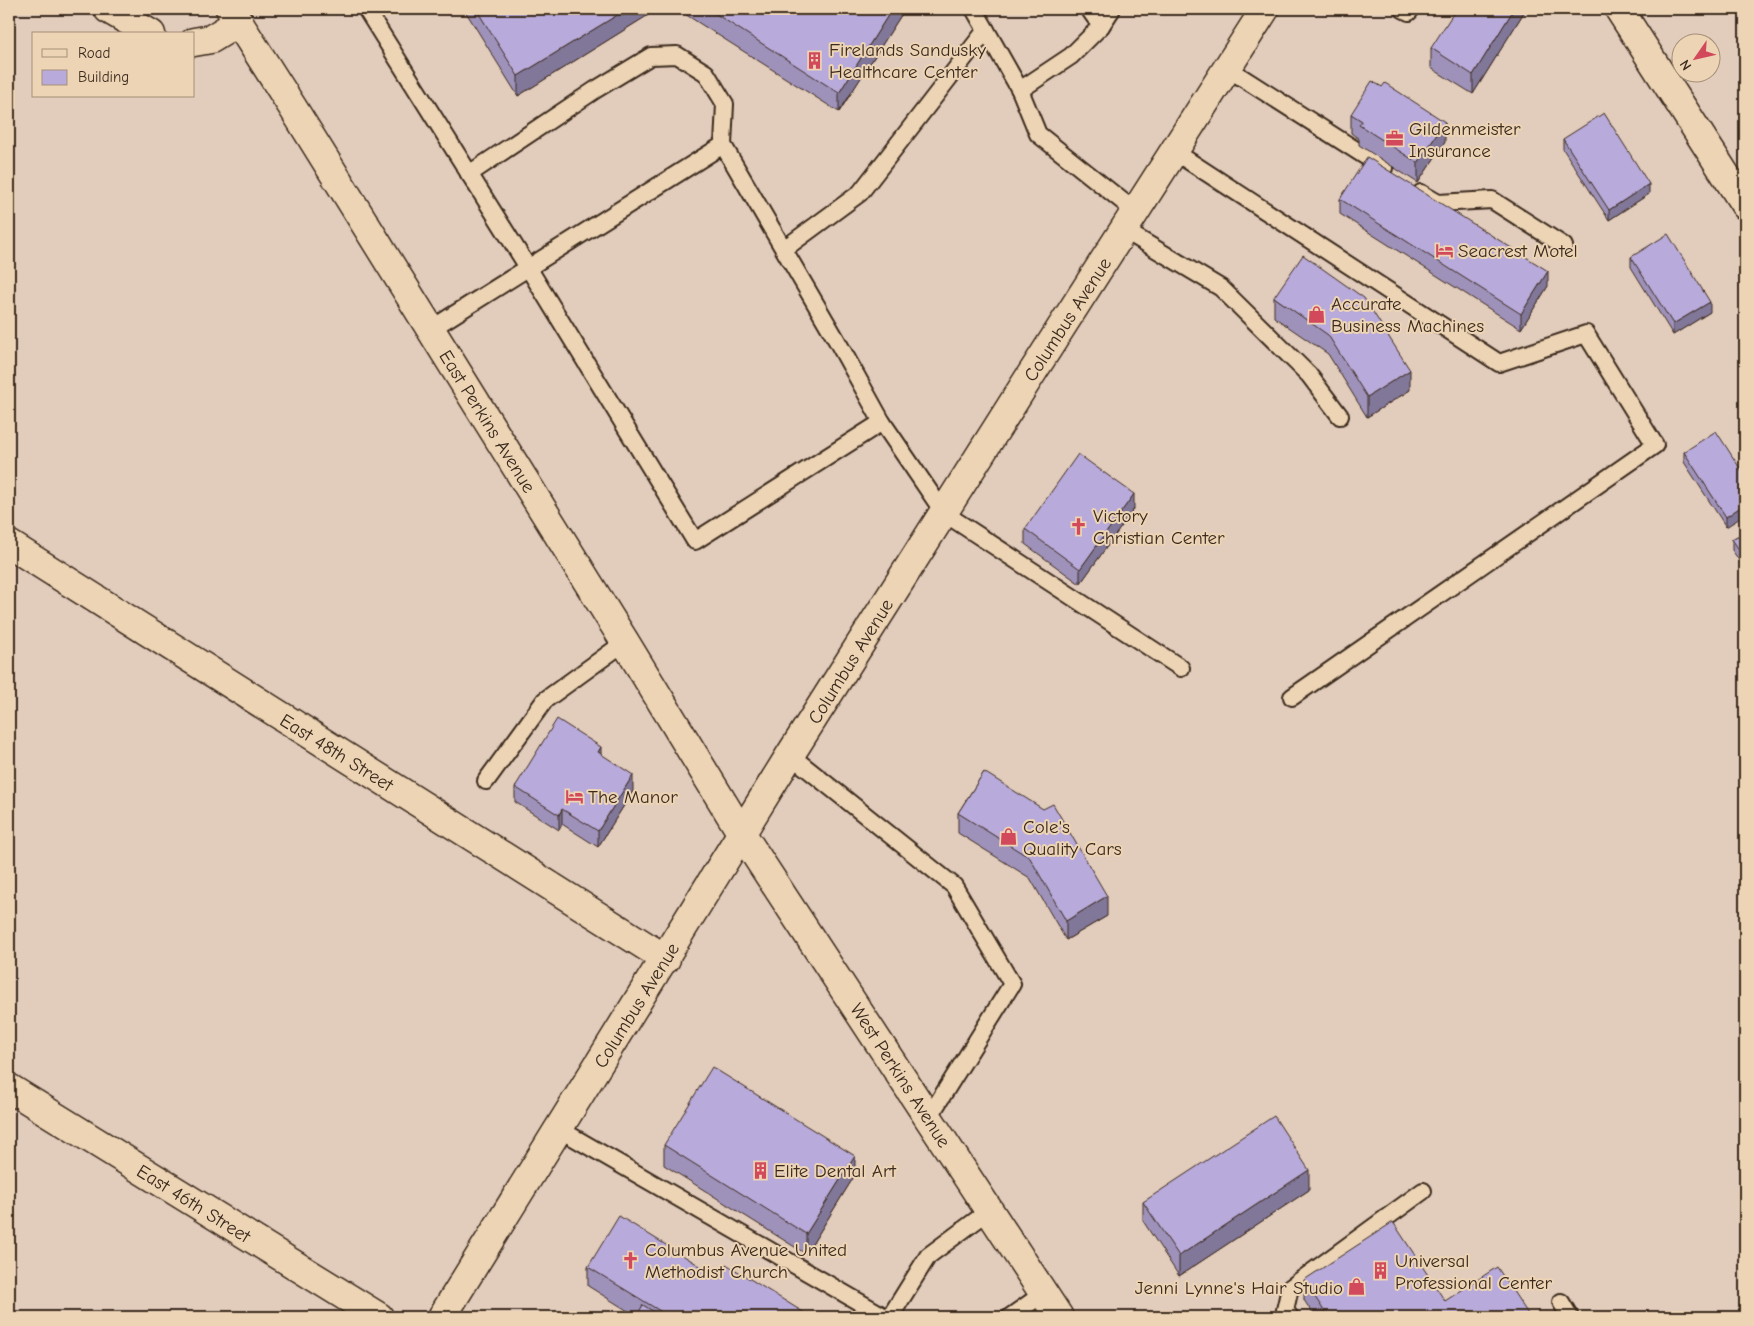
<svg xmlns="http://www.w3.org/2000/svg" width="1754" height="1326" font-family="'Comic Neue',sans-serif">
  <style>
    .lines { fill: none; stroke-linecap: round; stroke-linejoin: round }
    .service-casing { stroke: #3b2a1e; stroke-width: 20 }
    .minor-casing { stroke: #3b2a1e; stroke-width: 31 }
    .secondary-casing { stroke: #3b2a1e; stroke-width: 31 }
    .service { stroke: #ecd4b4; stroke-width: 16 }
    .minor { stroke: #ecd4b4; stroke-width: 28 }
    .secondary { stroke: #ecd4b4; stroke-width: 28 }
    .wall { fill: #9e92bb; stroke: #3b2a1e }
    .shaded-wall { fill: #817799; stroke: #3b2a1e }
    .building { fill: #b8aada; stroke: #3b2a1e }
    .labels { text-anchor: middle; stroke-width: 4; stroke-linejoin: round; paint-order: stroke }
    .poi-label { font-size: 19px; fill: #3b2a1e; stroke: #ecd4b4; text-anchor: start }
    .street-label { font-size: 19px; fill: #3b2a1e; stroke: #ecd4b4 }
  </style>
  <rect width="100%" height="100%" fill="#e2ccbc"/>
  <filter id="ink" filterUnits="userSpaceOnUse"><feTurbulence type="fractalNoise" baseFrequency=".02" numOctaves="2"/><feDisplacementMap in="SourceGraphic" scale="10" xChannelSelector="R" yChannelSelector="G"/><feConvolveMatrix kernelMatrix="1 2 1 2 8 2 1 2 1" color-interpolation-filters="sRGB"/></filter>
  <g filter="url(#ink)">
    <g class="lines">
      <defs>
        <g id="service">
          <polyline points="366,9 529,269 695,541 882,422"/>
          <polyline points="974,9 986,30"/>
          <polyline points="1089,9 1101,26 1112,9"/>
          <polyline points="1403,9 1409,12 1411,9"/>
          <polyline points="1227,68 1384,168"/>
          <polyline points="1020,90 1071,56 1101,26"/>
          <polyline points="1175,152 1499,363 1586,334 1655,445 1292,697"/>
          <polyline points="469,174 595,90 651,56 677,55 706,73 725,104 723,145 836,339 882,422 944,513 1181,668"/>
          <polyline points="1421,193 1438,203 1492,200 1564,246"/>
          <polyline points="1124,230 1221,288 1309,375 1340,416"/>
          <polyline points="784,249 860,193 986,30 1020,90 1038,134 1136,212"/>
          <polyline points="431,329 723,145"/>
          <polyline points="790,755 954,886 1012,984 929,1117"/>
          <polyline points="486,781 545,700 625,642"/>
          <polyline points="559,1129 885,1317"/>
          <polyline points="1561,1302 1570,1317"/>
          <polyline points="890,1317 928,1256 990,1210"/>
          <polyline points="1010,1317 1044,1293"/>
          <polyline points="1290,1317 1285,1310 1290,1288 1423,1191"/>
        </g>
        <g id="minor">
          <polyline points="108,9 151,34"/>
          <polyline points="1619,9 1745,205"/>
          <polyline points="194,42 211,39 239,22"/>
          <polyline points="9,544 666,959"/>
          <polyline points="9,1088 379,1317"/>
        </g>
        <g id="secondary">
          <polyline points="230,9 293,108 625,642 742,834 1059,1317"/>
          <polyline points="442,1317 790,755 1025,384 1265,9"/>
        </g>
      </defs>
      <use href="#service" class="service-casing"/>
      <use href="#minor" class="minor-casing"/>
      <use href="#secondary" class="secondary-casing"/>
      <use href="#service" class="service"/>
      <use href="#minor" class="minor"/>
      <use href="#secondary" class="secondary"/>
    </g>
    <g class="wall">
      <polygon points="464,9 658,9 518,96"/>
      <polygon points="677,9 905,9 839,112"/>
      <polygon points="1526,9 1473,94 1431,68 1431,48"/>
      <polygon points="1351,114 1445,142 1418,183 1359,145 1359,139 1351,133"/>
      <polygon points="1563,139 1649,194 1609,220 1563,149"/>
      <polygon points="1340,199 1548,286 1521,329 1340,214"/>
      <polygon points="1631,257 1710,312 1673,335 1631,267"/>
      <polygon points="1274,297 1410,390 1367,417 1328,354 1274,317"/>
      <polygon points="1684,452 1745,476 1726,527 1684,462"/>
      <polygon points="1134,509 1080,584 1025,544 1025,529"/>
      <polygon points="1745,532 1745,569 1732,550 1732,539"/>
      <polygon points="601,754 633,791 598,847 562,824 559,830 515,802 515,787"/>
      <polygon points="984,772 1107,916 1066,940 1030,878 958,833 958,813"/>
      <polygon points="664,1145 855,1175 806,1254 664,1165"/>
      <polygon points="1309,1190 1179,1276 1143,1221 1143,1202"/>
      <polygon points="588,1267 718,1277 811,1317 636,1317 636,1316 588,1286"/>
      <polygon points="1304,1280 1445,1301 1530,1317 1315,1317 1304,1300"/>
    </g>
    <g class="shaded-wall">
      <polygon points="627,9 658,9 518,96 518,76"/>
      <polygon points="892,9 905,9 839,112 839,93"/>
      <polygon points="1514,9 1526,9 1473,94 1473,75"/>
      <polygon points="1445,122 1445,142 1418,183 1418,163"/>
      <polygon points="1649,184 1649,194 1609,220 1609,210"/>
      <polygon points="1548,271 1548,286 1521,329 1521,314"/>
      <polygon points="1710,302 1710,312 1673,335 1673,324"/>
      <polygon points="1410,370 1410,390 1367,417 1367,397"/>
      <polygon points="1134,494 1134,509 1080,584 1080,569"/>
      <polygon points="1745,504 1745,515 1726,527 1726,517"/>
      <polygon points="601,747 601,762 598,752"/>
      <polygon points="633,775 633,791 598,847 598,831"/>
      <polygon points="562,809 562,824 559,830 559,815"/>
      <polygon points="1107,896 1107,916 1066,940 1066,921"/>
      <polygon points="855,1156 855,1175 806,1254 806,1234"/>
      <polygon points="1309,1170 1309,1190 1179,1276 1179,1256"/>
    </g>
    <g class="building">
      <polygon points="476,9 627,9 518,76"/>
      <polygon points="708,9 892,9 839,93"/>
      <polygon points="1456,9 1514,9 1473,75 1431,48"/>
      <polygon points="1372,81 1382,87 1385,83 1445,122 1418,163 1359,125 1362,121 1351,114"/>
      <polygon points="1604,113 1649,184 1609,210 1563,139"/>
      <polygon points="1367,157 1548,271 1521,314 1340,199"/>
      <polygon points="1668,234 1710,302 1673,324 1631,257"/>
      <polygon points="1303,255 1364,298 1410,370 1367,397 1328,335 1274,297"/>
      <polygon points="1716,431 1745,476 1745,504 1726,517 1684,452"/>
      <polygon points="1078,454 1134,494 1080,569 1025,529"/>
      <polygon points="1745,532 1745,559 1732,539"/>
      <polygon points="557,719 601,747 598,752 633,775 598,831 562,809 559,815 515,787"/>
      <polygon points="984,772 1043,809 1053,804 1107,896 1066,921 1030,858 958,813"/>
      <polygon points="712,1067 855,1156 806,1234 664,1145"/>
      <polygon points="1274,1116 1309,1170 1179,1256 1143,1202"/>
      <polygon points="619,1216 718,1277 726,1264 811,1317 663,1317 665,1314 588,1267"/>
      <polygon points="1393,1222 1445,1301 1497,1267 1530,1317 1328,1317 1304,1280"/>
      <polygon points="643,1305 662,1317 636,1317"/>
    </g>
  </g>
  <defs>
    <symbol id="building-bare" viewBox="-9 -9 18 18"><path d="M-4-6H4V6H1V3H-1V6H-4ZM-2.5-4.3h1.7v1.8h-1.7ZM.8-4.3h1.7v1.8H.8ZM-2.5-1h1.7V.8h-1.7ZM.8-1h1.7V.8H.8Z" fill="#d1495b" stroke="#ecd4b4" stroke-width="2.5" paint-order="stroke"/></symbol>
    <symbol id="office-bare" viewBox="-9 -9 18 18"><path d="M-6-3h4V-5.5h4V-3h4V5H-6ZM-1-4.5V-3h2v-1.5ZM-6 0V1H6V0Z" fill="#d1495b" stroke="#ecd4b4" stroke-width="2.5" paint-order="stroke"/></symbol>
    <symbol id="hotel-bare" viewBox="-9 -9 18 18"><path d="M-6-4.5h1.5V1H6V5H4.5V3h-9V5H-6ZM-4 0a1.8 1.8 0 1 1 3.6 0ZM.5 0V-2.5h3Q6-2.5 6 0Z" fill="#d1495b" stroke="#ecd4b4" stroke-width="2.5" paint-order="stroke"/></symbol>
    <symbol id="shop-bare" viewBox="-9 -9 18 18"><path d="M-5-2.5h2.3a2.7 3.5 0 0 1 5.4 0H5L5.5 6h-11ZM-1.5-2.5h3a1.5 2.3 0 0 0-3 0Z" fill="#d1495b" stroke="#ecd4b4" stroke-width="2.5" paint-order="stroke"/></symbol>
    <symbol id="church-bare" viewBox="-9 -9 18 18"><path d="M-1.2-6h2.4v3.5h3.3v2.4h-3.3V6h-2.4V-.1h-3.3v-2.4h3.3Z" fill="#d1495b" stroke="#ecd4b4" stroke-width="2.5" paint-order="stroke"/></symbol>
  </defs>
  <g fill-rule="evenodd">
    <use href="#building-bare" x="802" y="48" width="25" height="25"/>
    <use href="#office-bare" x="1382" y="126" width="25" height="25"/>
    <use href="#hotel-bare" x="1432" y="238" width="25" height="25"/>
    <use href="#shop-bare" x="1304" y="302" width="25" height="25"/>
    <use href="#church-bare" x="1066" y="514" width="25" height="25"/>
    <use href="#hotel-bare" x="562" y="784" width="25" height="25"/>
    <use href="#shop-bare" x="996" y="824" width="25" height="25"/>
    <use href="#building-bare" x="748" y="1158" width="25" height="25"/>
    <use href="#church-bare" x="618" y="1248" width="25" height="25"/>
    <use href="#building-bare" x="1368" y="1258" width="25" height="25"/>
    <use href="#shop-bare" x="1344" y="1274" width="25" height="25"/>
  </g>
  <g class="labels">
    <g class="poi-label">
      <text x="829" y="56">Firelands Sandusky<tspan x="829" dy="22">Healthcare Center</tspan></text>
      <text x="1409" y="135">Gildenmeister<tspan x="1409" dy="22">Insurance</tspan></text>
      <text x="1458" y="257">Seacrest Motel</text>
      <text x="1331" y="310">Accurate<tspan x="1331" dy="22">Business Machines</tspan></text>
      <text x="1093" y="522">Victory<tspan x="1093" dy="22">Christian Center</tspan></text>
      <text x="588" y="803">The Manor</text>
      <text x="1023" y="833">Cole's<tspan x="1023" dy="22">Quality Cars</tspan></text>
      <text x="774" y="1177">Elite Dental Art</text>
      <text x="645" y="1256">Columbus Avenue United<tspan x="645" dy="22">Methodist Church</tspan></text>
      <text x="1395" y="1267">Universal<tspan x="1395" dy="22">Professional Center</tspan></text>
      <text x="1343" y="1294" text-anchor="end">Jenni Lynne's Hair Studio</text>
    </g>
    <g class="street-label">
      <text transform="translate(1067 319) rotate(-57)" y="7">Columbus Avenue</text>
      <text transform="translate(488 421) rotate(58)" y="7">East Perkins Avenue</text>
      <text transform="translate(850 661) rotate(-58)" y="7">Columbus Avenue</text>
      <text transform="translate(337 752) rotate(32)" y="7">East 48th Street</text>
      <text transform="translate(636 1005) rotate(-58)" y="7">Columbus Avenue</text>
      <text transform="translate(901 1075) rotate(57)" y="7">West Perkins Avenue</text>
      <text transform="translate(194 1203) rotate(32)" y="7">East 46th Street</text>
    </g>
  </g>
  <rect width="1754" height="1326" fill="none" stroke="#ecd4b4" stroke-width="30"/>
  <rect x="15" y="15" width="1724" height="1296" fill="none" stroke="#3b2a1e" stroke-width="2" filter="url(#ink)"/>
  <rect x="32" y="32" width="162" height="65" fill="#ecd4b4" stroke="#a59078"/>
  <rect x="42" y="49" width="25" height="8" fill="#ecd4b4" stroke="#a59078"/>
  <text x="78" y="58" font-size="15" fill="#3b2a1e">Road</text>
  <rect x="42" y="70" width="25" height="15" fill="#b8aada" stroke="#a59078"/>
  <text x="78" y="82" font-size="15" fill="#3b2a1e">Building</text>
  <g transform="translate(1696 58) rotate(236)"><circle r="24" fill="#ecd4b4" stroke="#a59078"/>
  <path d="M0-4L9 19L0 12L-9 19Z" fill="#d1495b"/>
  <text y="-8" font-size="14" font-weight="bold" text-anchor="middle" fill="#3b2a1e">N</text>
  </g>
</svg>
